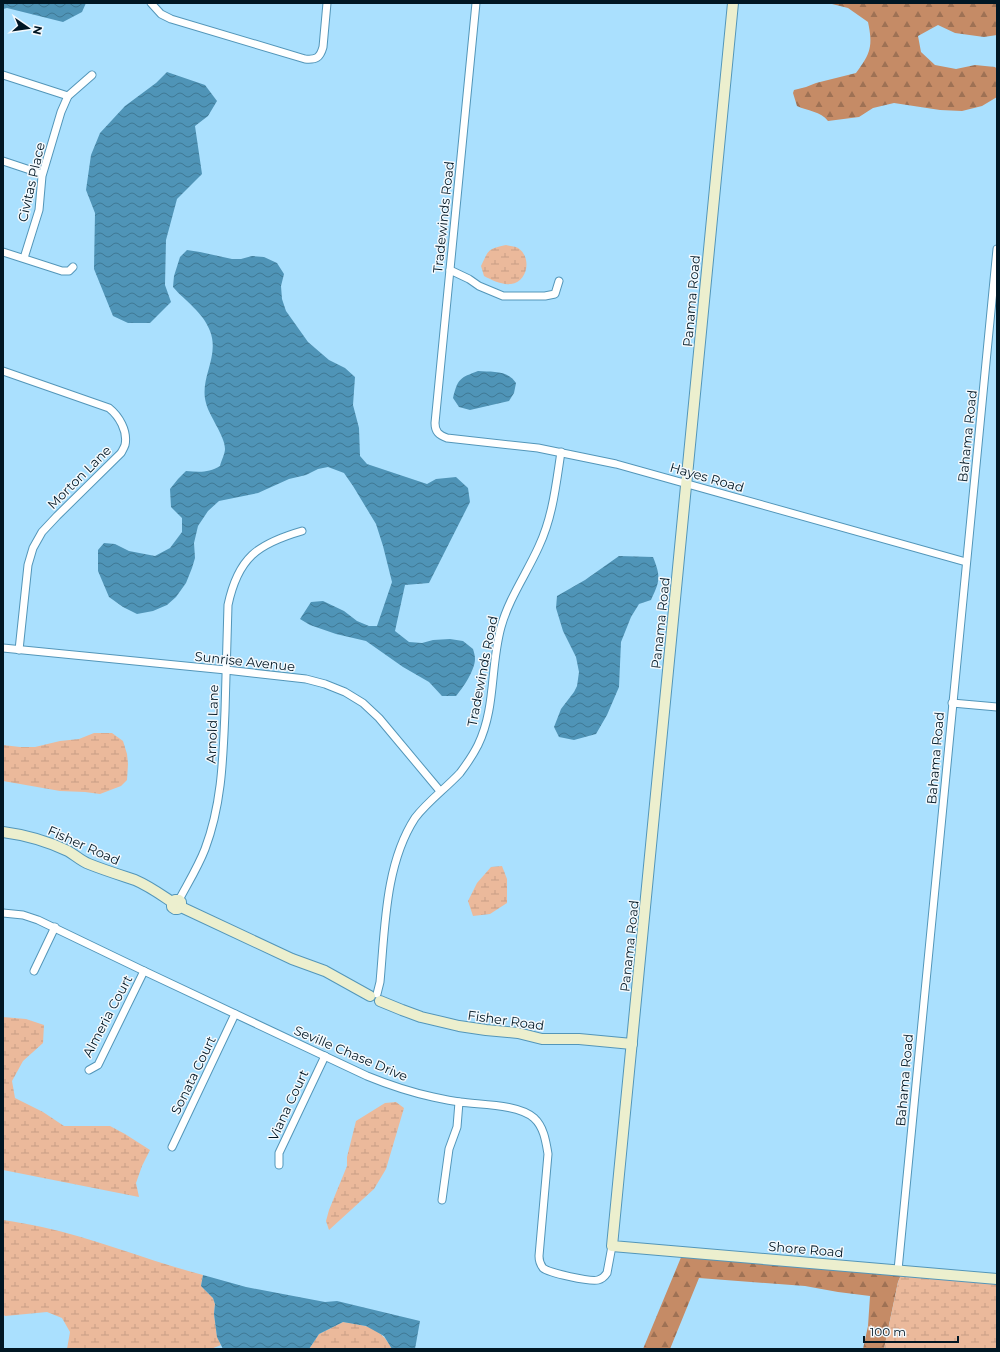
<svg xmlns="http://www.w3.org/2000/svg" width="1000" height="1352" font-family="Montserrat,sans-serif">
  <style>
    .forest { fill: url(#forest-firs) }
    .wetland { fill: url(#wetland-marsh) }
    .water { fill: url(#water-waves) }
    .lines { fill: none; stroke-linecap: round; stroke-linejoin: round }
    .street-casing { stroke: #5396b9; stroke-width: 9 }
    .secondary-casing { stroke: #5396b9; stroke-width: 12 }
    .street { stroke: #fff; stroke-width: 7 }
    .secondary { stroke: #ecefce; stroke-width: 10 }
    .labels { text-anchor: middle; stroke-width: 3; stroke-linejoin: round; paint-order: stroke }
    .street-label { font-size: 13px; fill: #001623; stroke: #f3f9fd }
  </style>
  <defs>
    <pattern id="forest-firs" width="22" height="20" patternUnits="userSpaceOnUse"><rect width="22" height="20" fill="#c58b66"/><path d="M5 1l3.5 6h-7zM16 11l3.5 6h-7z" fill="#9e7154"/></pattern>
    <pattern id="wetland-marsh" width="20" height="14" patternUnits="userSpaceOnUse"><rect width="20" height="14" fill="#ebb99b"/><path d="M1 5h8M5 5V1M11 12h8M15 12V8" fill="none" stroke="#c89e85"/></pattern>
    <pattern id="water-waves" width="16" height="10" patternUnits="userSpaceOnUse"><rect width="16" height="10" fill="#4f94b7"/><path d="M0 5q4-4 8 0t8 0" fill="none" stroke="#3f7894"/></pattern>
  </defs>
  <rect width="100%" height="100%" fill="#aae0fe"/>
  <g class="forest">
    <path d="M828,3H997V35L984,37L955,33L938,25L918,36L921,52L935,65L956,69L975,65L995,67L997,69V97L982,106L962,111L940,110L894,103L873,108L859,117L828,121C821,111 807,111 797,106L793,93L794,90L806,87L816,83L856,73C871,53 873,46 868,22L848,8Z"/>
    <polygon points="682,1255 902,1273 898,1282 884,1349 863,1349 868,1326 870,1296 838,1292 805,1286 699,1278 670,1349 643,1349"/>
  </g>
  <g class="wetland">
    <path d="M506,245C510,246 515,246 518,248C532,257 528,282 511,284C501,285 492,280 484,276L481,266C489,249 488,249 506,245Z"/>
    <polygon points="94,733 112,733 123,741 127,754 128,764 127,780 121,786 100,794 85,792 60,791 3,781 3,745 20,747 35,747 60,741 79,739"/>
    <polygon points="502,866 507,879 507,903 490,914 473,916 468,901 477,883 491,867"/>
    <polygon points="3,1017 26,1019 44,1025 43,1043 23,1061 12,1081 15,1098 43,1112 64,1126 110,1126 125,1134 150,1150 142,1166 136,1183 139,1197 3,1170"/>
    <polygon points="396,1102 404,1108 386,1169 374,1189 329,1230 326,1221 329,1210 347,1166 347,1157 356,1121 385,1103"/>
    <path d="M3,1220C16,1222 29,1224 42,1227C97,1239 149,1261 203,1275L201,1286L213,1298L215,1304L214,1314L217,1336L221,1345L211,1349H67L70,1332L62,1318L47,1312L5,1316L3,1314Z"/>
    <polygon points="902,1273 997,1282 997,1349 884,1349 898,1282"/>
    <path d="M343,1322C365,1325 381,1327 392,1349H309L319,1334Z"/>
  </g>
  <g class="water">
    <polygon points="3,3 86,3 82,12 63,22 7,8 3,9"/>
    <polygon points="167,72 205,85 217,101 208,116 195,126 202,174 177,199 166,240 165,285 171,302 150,323 128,323 113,316 94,269 95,213 86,190 91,155 100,133 125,106 156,83"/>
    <path d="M187,250L200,252L232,259H241L252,256L264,257L277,263L284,274L281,286L282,299L286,311L308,342L329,360L345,368L355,377L353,405L359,428L360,456L367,464L427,484L436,479L456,477L468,488L470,502L429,583L405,585L395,631L409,642L422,643L433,640L450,639L463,641L473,649C474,652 475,656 475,659C475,670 463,688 456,696H442L429,682L403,667L366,641L336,634L310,625L300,619L311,602L323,601L344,611L357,621L369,626H377L392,582L383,546L376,524L353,486L344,473L328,467L318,469L306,475L289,479L258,493L219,501L208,511L198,526L194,543L195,558L192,568L186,583L176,597L167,605L153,611L137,614L123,607L109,597L98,571V550L104,543L115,544L129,551L155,556L170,548L182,532V518L171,507L170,489L178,479L186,471C199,472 209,473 220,466C221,461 225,454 225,449C225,436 209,416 206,403C199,378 220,357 210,331C203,312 185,301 173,287L174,276L180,257Z"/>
    <path d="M478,371C492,372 508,370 516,383L514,393L509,401L470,410L459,407L453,398C458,378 460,378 478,371Z"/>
    <path d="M619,556L653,557C661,577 660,581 651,600L639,604L631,617L621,642L619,687L607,715L596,734L574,740L559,737L554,727L561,709L574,692L577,686L579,672L576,657L563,631L556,608L557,596L585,580Z"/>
    <polygon points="203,1275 246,1287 325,1302 337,1301 420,1321 415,1349 392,1349 384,1336 366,1326 343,1322 319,1334 309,1349 223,1349 217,1337 214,1314 215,1304 213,1298 201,1286"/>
  </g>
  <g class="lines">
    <defs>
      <g id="street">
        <path d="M151,3L161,14L171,19L305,59C316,60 320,58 323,47L327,3"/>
        <path d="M476,3L435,423C435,432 439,435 447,438L538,448L616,464L966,562"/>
        <polyline points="3,75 68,96"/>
        <polyline points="3,161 42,174"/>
        <polyline points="3,252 62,271 69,271 73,267"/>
        <polyline points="24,258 39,210 42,176 61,112 68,96 92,75"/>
        <polyline points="450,270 469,279 479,286 503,296 545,296 555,294 559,281"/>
        <path d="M3,371L109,408C119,416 128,431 125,445C124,448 122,451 121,453L57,516L42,532L33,548L28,565L19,650"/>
        <polyline points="3,648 226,670 306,679 325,684 345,692 363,703 379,718 440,791"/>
        <polyline points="952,703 997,707"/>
        <path d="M179,900C188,883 198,867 205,849C222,804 223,758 225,711C226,675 227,640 228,605C238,558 257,544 302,531"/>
        <path d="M3,913L23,915L38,920L144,971L367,1076C389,1085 410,1092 433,1097C442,1099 451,1101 460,1102C481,1105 518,1104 534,1118C544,1127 546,1142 548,1154L539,1256C539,1260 540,1264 543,1268C549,1273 590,1282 598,1280C602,1279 605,1276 607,1273L612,1246"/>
        <polyline points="34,971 55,927"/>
        <path d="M377,994L380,982C385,928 385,864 415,818C428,801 445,789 460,773C466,765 473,755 478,745C496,708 490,667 501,627C509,598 527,573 539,546C553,516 556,484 561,452"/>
        <polyline points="89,1070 98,1065 144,971"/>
        <polyline points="172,1147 235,1014"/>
        <polyline points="279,1165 279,1153 325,1056"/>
        <polyline points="442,1200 449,1149 457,1127 459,1102"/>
        <polyline points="898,1270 997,249"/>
      </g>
      <g id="secondary">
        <polyline points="733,3 612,1246 997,1279"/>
        <path d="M3,832C26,835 47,841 68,851C75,855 81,861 89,864C104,870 120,875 135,880C149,886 160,894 172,902V907L175,909H178L181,905V902L179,900H175L172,902"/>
        <polyline points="181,907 292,959 325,971 370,996"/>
        <polyline points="380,1001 402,1010 421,1017 459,1026 486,1030 518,1033 542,1039 579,1039 632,1044"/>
      </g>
    </defs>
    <use href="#street" class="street-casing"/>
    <use href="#secondary" class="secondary-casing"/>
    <use href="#street" class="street"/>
    <use href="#secondary" class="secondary"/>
  </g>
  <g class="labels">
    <g class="street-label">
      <text transform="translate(31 182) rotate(-77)" y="5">Civitas Place</text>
      <text transform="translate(443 217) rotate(-84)" y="5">Tradewinds Road</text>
      <text transform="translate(691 301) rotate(-85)" y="5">Panama Road</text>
      <text transform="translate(967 436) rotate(-84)" y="5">Bahama Road</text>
      <text transform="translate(79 477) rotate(-45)" y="5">Morton Lane</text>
      <text transform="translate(707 477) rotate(16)" y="5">Hayes Road</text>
      <text transform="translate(660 623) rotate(-84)" y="5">Panama Road</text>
      <text transform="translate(245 661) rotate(6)" y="5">Sunrise Avenue</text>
      <text transform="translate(482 671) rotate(-79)" y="5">Tradewinds Road</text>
      <text transform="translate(212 724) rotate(-88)" y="5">Arnold Lane</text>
      <text transform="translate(935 758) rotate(-85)" y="5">Bahama Road</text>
      <text transform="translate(84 845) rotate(24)" y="5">Fisher Road</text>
      <text transform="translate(629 946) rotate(-84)" y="5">Panama Road</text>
      <text transform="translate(107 1016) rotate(-62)" y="5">Almeria Court</text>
      <text transform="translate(506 1020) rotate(8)" y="5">Fisher Road</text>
      <text transform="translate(351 1053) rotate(23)" y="5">Seville Chase Drive</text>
      <text transform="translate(193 1075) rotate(-64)" y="5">Sonata Court</text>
      <text transform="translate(904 1080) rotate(-85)" y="5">Bahama Road</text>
      <text transform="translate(288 1105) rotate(-65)" y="5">Viana Court</text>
      <text transform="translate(806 1249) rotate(5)" y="5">Shore Road</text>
    </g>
  </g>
  <rect width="1000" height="1352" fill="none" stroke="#001623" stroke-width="8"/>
  <g transform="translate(28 28) rotate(103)" stroke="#f3f9fd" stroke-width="3" paint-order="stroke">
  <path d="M0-3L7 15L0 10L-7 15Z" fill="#001623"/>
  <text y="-6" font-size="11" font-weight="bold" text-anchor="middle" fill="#001623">N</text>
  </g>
  <path d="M864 1336v6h94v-6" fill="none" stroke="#001623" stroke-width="2"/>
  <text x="870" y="1336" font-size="12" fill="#001623" stroke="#f3f9fd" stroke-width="3" paint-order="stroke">100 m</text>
</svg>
